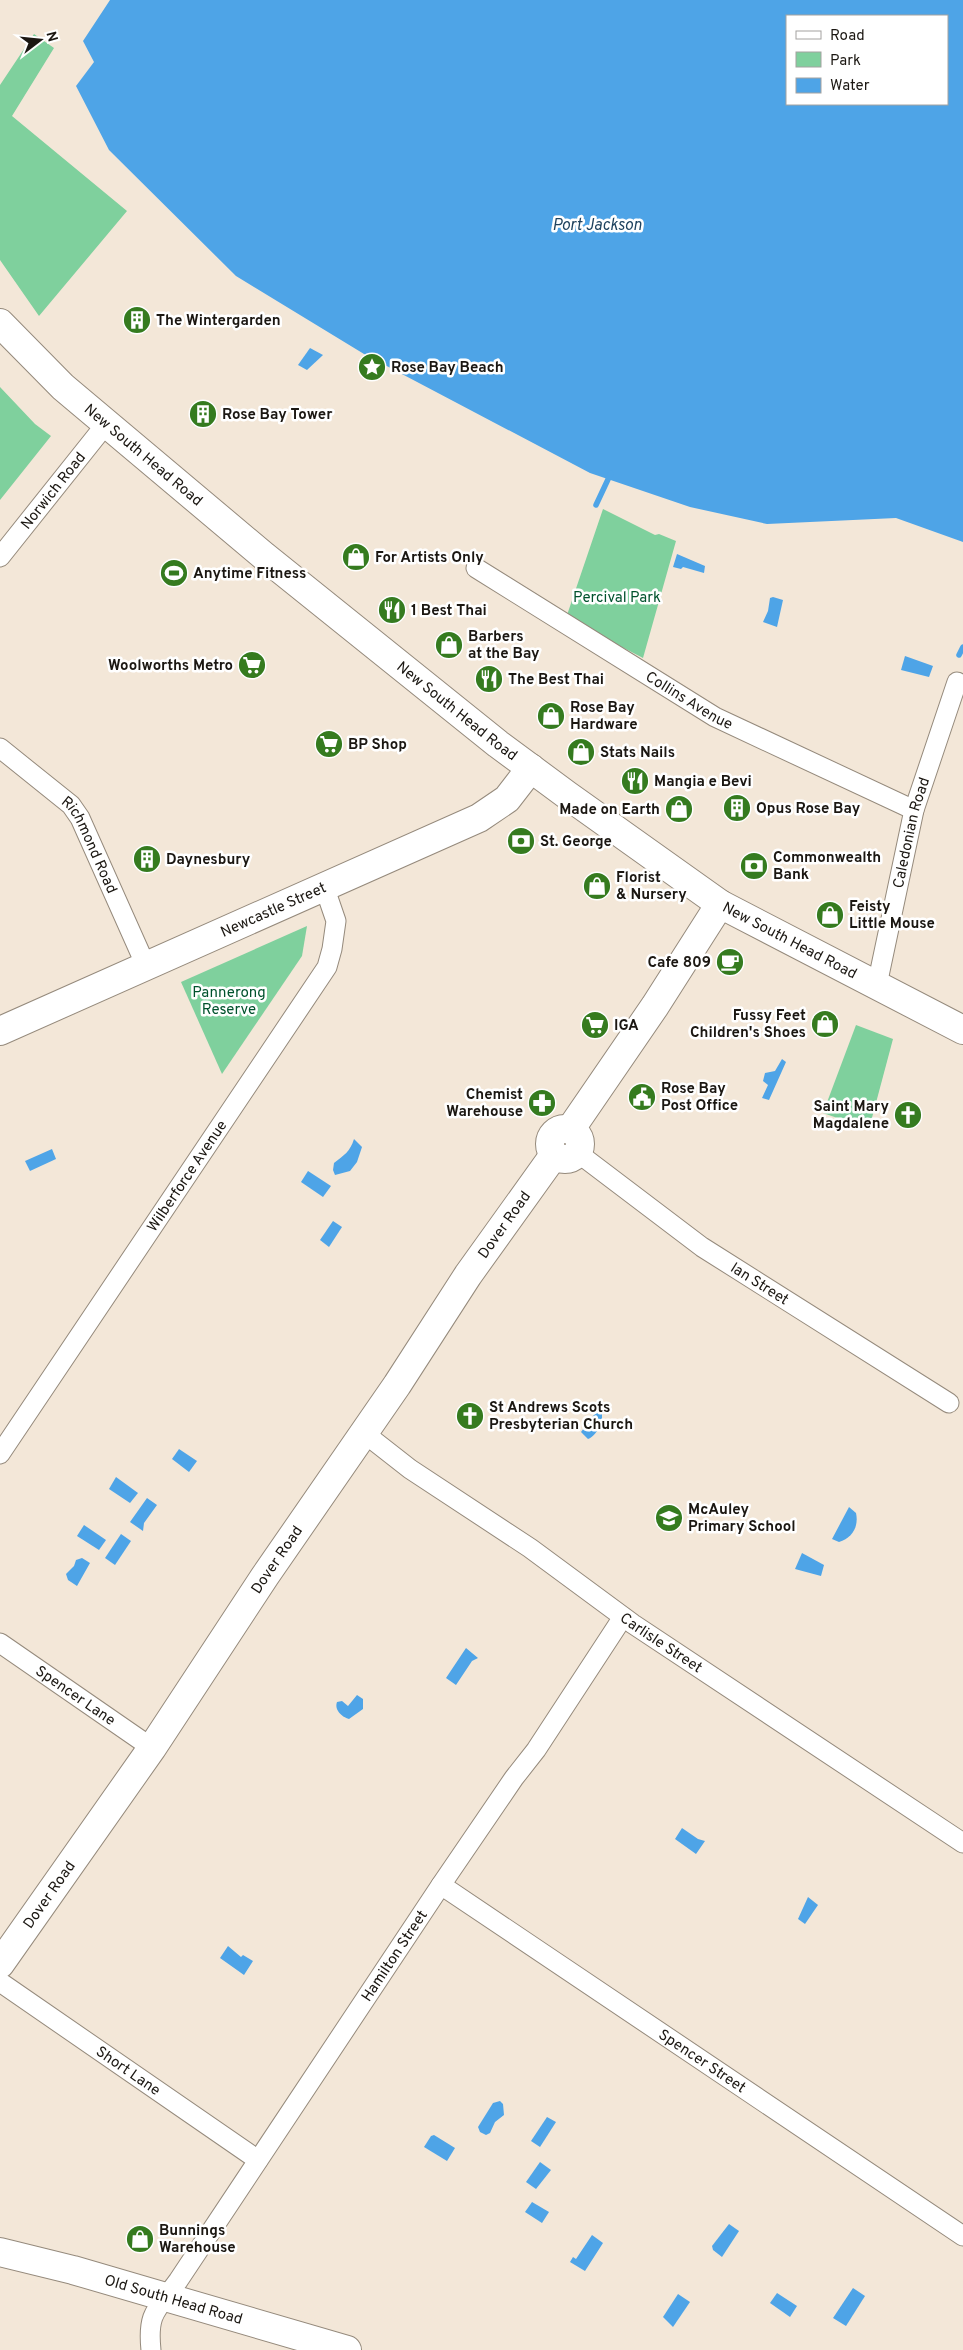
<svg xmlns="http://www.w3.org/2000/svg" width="963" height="2350" font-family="Overpass,sans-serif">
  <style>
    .green { fill: #7fd09d }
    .water { fill: #4ea4e7; fill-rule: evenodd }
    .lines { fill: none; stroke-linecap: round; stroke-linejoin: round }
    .stream { stroke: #4ea4e7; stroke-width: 5.5 }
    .street-casing { stroke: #958a7c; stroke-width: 21 }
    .secondary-casing { stroke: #958a7c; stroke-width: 30 }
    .primary-casing { stroke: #958a7c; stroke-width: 30 }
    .street { stroke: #fff; stroke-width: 19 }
    .secondary { stroke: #fff; stroke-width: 28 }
    .primary { stroke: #fff; stroke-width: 28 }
    .labels { text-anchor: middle; stroke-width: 5; stroke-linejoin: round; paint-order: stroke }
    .poi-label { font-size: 15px; font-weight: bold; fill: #1b1712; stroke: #fff; text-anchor: start }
    .street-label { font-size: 15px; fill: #1b1712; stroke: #fff }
    .park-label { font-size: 15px; fill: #00522d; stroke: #fff }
    .water-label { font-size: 16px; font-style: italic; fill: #1f435f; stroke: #fff }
  </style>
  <rect width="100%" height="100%" fill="#f3e7d8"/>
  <g class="green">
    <polygon points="34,34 54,48 12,116 127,211 39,316 0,260 0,85"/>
    <polygon points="0,387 35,424 51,436 0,500"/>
    <polygon points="603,509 655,535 659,534 676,541 643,658 566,618"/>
    <polygon points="307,926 302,956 222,1074 181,982"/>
    <polygon points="856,1025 893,1039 869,1129 823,1113"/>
  </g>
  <g class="water">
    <path d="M110,0H963V542L896,518L767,524L690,507L590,473L364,354L236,276L109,150L76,86L94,62L83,41ZM787,16H947V104H787Z"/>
    <polygon points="310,348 323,355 307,370 298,365"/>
    <polygon points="677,554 705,566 704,573 683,567 681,569 673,567"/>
    <polygon points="773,597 783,600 777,627 763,622 768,611 770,598"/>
    <polygon points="905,656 933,666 929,677 901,670"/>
    <polygon points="782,1059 786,1062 769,1100 762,1098 768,1085 763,1081 765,1073 775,1071"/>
    <path d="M354,1139L362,1147L357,1162L350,1171L335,1175L333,1170L334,1163C344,1155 350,1152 354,1139Z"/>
    <polygon points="52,1149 56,1159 30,1171 25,1161"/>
    <polygon points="308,1171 331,1186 323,1197 301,1182"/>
    <polygon points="333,1221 342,1227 329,1247 320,1240"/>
    <path d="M597,1411L602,1414V1426C597,1430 593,1438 588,1439L581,1432Z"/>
    <polygon points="179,1449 197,1461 189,1472 172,1459"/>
    <polygon points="116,1477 138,1493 130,1503 109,1489"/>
    <polygon points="147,1498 157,1505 144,1523 143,1531 130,1522"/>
    <path d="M849,1507L856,1513C859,1527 852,1538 839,1542L832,1539Z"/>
    <polygon points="84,1525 106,1540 99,1550 77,1536"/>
    <polygon points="121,1534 131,1541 115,1565 105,1558"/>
    <polygon points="802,1553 824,1565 821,1576 795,1569"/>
    <polygon points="82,1558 90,1563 77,1586 68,1580 66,1574 74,1566 76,1560"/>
    <polygon points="466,1648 478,1658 472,1661 456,1685 446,1678"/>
    <path d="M357,1695L363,1699V1709L349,1719C342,1717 334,1710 337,1702L342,1701L348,1706Z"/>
    <polygon points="682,1828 698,1839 705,1841 696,1854 675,1839"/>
    <polygon points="808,1897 818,1905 805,1924 798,1919"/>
    <polygon points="228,1946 241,1957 243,1955 253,1961 244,1975 220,1958"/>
    <polygon points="500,2101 503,2104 504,2115 495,2122 490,2133 486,2135 480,2132 478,2127 493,2103"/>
    <polygon points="547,2117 556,2122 540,2147 531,2141"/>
    <polygon points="434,2135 455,2148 447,2161 424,2147 431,2136"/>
    <polygon points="540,2162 551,2170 536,2189 526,2182"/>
    <polygon points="532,2202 549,2212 542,2223 525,2212"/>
    <polygon points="729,2224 739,2231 722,2257 713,2250 712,2246"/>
    <polygon points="592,2235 603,2243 585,2271 570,2262 573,2257 576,2259"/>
    <polygon points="853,2288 865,2296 846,2326 833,2318"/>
    <polygon points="777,2293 797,2306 790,2317 770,2303"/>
    <polygon points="678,2294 690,2302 673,2327 663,2317"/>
  </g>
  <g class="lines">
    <g class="stream">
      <polyline points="596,505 611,473"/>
      <polyline points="959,655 963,647"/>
    </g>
    <defs>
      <g id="street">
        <path id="s1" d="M0,557L106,424"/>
        <path id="s2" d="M476,568L715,717L914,810"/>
        <path id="s3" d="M0,748L71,805L80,818L146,966"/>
        <path id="s4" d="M877,985L914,810L957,682"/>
        <path id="s5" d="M578,1153L702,1247L949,1403"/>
        <path id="s6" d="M364,1433L410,1469L530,1548L633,1624L963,1843"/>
        <path id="s7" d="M0,1454L327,967L332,949L336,921L324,886"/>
        <path id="s8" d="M0,1643L152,1748"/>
        <path id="s9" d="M441,1885L963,2236"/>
        <path id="s10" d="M0,1982L258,2160"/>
        <path id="s11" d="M151,2350C147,2312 157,2310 178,2281L441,1885L514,1778L536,1750L623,1617"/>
      </g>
      <g id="secondary">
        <path id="s12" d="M0,1031L479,818L507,799L531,768"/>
        <circle cx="565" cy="1144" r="15"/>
        <polyline points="570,1130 655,1006 720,904"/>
        <path id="s13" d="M0,1964L152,1748L265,1576L397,1385L468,1275L554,1155"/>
      </g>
      <g id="primary">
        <path id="s14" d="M0,323L63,387L264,556L498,744L567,795L720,904L963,1030"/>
        <path id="s15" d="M0,2252L73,2270L347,2350"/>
      </g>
    </defs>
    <use href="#street" class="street-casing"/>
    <use href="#secondary" class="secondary-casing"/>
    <use href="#primary" class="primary-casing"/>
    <use href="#street" class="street"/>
    <use href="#secondary" class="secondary"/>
    <use href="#primary" class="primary"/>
  </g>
  <defs>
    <symbol id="building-disc" viewBox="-11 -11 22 22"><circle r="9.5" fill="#357b1f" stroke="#fff"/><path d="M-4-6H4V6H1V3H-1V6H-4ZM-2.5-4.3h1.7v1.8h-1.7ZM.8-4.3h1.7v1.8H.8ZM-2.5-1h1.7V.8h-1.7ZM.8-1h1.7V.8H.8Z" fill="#fff"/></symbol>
    <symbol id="sight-disc" viewBox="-11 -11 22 22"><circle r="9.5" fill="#357b1f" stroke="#fff"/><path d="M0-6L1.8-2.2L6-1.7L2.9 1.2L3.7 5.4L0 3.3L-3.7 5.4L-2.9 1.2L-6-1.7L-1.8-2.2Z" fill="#fff"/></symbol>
    <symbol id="shop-disc" viewBox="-11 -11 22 22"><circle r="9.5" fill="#357b1f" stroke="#fff"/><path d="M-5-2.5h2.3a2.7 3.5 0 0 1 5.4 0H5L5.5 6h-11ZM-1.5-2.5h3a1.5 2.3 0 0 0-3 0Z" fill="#fff"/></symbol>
    <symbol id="stadium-disc" viewBox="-11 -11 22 22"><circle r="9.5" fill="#357b1f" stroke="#fff"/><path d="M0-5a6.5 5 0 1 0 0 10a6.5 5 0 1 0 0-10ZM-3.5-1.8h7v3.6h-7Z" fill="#fff"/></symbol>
    <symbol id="restaurant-disc" viewBox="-11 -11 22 22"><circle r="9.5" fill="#357b1f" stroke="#fff"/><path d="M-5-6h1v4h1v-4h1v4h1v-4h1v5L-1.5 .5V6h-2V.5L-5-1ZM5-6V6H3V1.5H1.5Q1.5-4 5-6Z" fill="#fff"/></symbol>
    <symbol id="supermarket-disc" viewBox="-11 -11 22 22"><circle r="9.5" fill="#357b1f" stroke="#fff"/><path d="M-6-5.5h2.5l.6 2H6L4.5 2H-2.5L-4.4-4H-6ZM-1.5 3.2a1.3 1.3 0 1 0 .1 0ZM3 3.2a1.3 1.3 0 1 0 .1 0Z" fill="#fff"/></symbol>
    <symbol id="bank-disc" viewBox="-11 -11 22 22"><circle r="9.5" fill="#357b1f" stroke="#fff"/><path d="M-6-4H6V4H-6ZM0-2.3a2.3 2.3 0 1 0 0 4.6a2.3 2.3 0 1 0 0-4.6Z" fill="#fff"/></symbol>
    <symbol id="cafe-disc" viewBox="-11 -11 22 22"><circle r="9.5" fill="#357b1f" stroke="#fff"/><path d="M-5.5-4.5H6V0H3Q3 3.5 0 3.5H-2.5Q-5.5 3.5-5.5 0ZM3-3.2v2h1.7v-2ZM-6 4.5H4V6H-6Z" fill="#fff"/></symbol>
    <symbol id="civic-disc" viewBox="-11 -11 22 22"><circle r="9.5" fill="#357b1f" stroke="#fff"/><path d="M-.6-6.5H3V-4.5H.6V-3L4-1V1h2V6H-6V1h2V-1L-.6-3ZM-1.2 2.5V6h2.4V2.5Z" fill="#fff"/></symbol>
    <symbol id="pharmacy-disc" viewBox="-11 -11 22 22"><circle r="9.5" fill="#357b1f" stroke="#fff"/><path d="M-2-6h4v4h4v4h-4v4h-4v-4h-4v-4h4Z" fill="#fff"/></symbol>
    <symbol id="church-disc" viewBox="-11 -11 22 22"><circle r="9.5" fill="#357b1f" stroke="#fff"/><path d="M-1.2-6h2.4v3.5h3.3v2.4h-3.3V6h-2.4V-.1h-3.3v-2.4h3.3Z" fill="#fff"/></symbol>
    <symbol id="school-disc" viewBox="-11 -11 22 22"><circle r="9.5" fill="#357b1f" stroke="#fff"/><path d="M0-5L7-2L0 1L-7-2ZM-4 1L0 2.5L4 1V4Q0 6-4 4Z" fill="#fff"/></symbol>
  </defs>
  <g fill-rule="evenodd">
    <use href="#building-disc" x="121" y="304" width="32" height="32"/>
    <use href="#sight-disc" x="356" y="351" width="32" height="32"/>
    <use href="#building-disc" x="187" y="398" width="32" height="32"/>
    <use href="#shop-disc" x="340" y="541" width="32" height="32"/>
    <use href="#stadium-disc" x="158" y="557" width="32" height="32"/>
    <use href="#restaurant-disc" x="376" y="594" width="32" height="32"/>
    <use href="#shop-disc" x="433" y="629" width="32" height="32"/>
    <use href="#supermarket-disc" x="236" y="649" width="32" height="32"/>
    <use href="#restaurant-disc" x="473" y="663" width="32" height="32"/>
    <use href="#shop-disc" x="535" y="700" width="32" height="32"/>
    <use href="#supermarket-disc" x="313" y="728" width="32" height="32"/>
    <use href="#shop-disc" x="565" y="736" width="32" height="32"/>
    <use href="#restaurant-disc" x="619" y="765" width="32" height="32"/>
    <use href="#building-disc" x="721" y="792" width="32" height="32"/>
    <use href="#shop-disc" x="663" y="793" width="32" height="32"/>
    <use href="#bank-disc" x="505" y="825" width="32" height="32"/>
    <use href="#building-disc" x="131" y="843" width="32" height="32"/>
    <use href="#bank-disc" x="738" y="850" width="32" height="32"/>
    <use href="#shop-disc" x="581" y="870" width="32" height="32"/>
    <use href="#shop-disc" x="814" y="899" width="32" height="32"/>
    <use href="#cafe-disc" x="714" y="946" width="32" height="32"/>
    <use href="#shop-disc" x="809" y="1008" width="32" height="32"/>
    <use href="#supermarket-disc" x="579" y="1009" width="32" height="32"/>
    <use href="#civic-disc" x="626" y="1081" width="32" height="32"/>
    <use href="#pharmacy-disc" x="526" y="1087" width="32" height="32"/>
    <use href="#church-disc" x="892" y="1099" width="32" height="32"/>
    <use href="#church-disc" x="454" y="1400" width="32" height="32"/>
    <use href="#school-disc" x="653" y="1502" width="32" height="32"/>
    <use href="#shop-disc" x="124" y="2223" width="32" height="32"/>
  </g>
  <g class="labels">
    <g class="poi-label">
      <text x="156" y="325">The Wintergarden</text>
      <text x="391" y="372">Rose Bay Beach</text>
      <text x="222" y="419">Rose Bay Tower</text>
      <text x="375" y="562">For Artists Only</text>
      <text x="193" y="578">Anytime Fitness</text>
      <text x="411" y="615">1 Best Thai</text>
      <text x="468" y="641">Barbers<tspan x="468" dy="17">at the Bay</tspan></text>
      <text x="233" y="670" text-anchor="end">Woolworths Metro</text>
      <text x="508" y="684">The Best Thai</text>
      <text x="570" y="712">Rose Bay<tspan x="570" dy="17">Hardware</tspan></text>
      <text x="348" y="749">BP Shop</text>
      <text x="600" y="757">Stats Nails</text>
      <text x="654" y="786">Mangia e Bevi</text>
      <text x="756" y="813">Opus Rose Bay</text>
      <text x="660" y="814" text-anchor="end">Made on Earth</text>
      <text x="540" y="846">St. George</text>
      <text x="773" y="862">Commonwealth<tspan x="773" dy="17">Bank</tspan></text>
      <text x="166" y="864">Daynesbury</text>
      <text x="616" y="882">Florist<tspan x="616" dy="17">&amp; Nursery</tspan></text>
      <text x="849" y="911">Feisty<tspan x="849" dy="17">Little Mouse</tspan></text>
      <text x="711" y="967" text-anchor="end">Cafe 809</text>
      <text x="806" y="1020" text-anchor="end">Fussy Feet<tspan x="806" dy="17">Children's Shoes</tspan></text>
      <text x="614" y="1030">IGA</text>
      <text x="661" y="1093">Rose Bay<tspan x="661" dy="17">Post Office</tspan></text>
      <text x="523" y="1099" text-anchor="end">Chemist<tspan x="523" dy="17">Warehouse</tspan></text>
      <text x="889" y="1111" text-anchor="end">Saint Mary<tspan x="889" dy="17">Magdalene</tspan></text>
      <text x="489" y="1412">St Andrews Scots<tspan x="489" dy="17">Presbyterian Church</tspan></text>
      <text x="688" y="1514">McAuley<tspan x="688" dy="17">Primary School</tspan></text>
      <text x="159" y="2235">Bunnings<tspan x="159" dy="17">Warehouse</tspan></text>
    </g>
    <g class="street-label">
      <text dy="5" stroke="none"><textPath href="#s14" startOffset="195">New South Head Road</textPath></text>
      <text dy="5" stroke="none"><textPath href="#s1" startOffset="85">Norwich Road</textPath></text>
      <text dy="5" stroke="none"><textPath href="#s2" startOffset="251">Collins Avenue</textPath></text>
      <text dy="5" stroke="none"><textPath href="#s14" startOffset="600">New South Head Road</textPath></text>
      <text dy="5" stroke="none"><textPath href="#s4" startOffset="156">Caledonian Road</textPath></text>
      <text dy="5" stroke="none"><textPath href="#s3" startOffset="135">Richmond Road</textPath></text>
      <text dy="5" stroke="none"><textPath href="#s12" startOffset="299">Newcastle Street</textPath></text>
      <text dy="5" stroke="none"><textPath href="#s14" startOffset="1005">New South Head Road</textPath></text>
      <text dy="5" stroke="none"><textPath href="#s7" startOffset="335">Wilberforce Avenue</textPath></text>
      <text dy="5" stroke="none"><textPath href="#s13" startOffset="895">Dover Road</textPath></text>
      <text dy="5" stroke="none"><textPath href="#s5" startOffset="224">Ian Street</textPath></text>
      <text dy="5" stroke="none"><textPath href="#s13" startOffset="490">Dover Road</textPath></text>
      <text dy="5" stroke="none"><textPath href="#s6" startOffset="364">Carlisle Street</textPath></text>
      <text dy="5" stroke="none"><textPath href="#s8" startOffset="92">Spencer Lane</textPath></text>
      <text dy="5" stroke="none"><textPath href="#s13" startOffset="85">Dover Road</textPath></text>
      <text dy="5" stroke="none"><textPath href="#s11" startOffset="468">Hamilton Street</textPath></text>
      <text dy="5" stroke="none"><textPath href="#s9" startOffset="315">Spencer Street</textPath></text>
      <text dy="5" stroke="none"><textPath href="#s10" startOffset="156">Short Lane</textPath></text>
      <text dy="5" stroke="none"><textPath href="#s15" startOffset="180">Old South Head Road</textPath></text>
    </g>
    <g class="park-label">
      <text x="617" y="602">Percival Park</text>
      <text x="229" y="997">Pannerong<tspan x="229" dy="17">Reserve</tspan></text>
    </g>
    <g class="water-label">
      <text x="597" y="230">Port Jackson</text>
    </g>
  </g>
  <rect x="786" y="15" width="162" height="90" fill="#ffffff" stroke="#a4a2a0"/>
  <rect x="796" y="31" width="25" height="8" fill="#ffffff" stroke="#a4a2a0"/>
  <text x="830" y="40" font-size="15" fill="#1b1712">Road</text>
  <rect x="796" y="52" width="25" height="15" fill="#7fd09d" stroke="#a4a2a0"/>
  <text x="830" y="65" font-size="15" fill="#1b1712">Park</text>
  <rect x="796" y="78" width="25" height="15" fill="#4ea4e7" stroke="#a4a2a0"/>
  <text x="830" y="90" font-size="15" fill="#1b1712">Water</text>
  <g transform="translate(40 40) rotate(74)" stroke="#ffffff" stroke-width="4" paint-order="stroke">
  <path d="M0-4L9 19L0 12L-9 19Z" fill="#1b1712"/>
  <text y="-8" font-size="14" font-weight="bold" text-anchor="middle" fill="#1b1712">N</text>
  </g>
</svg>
